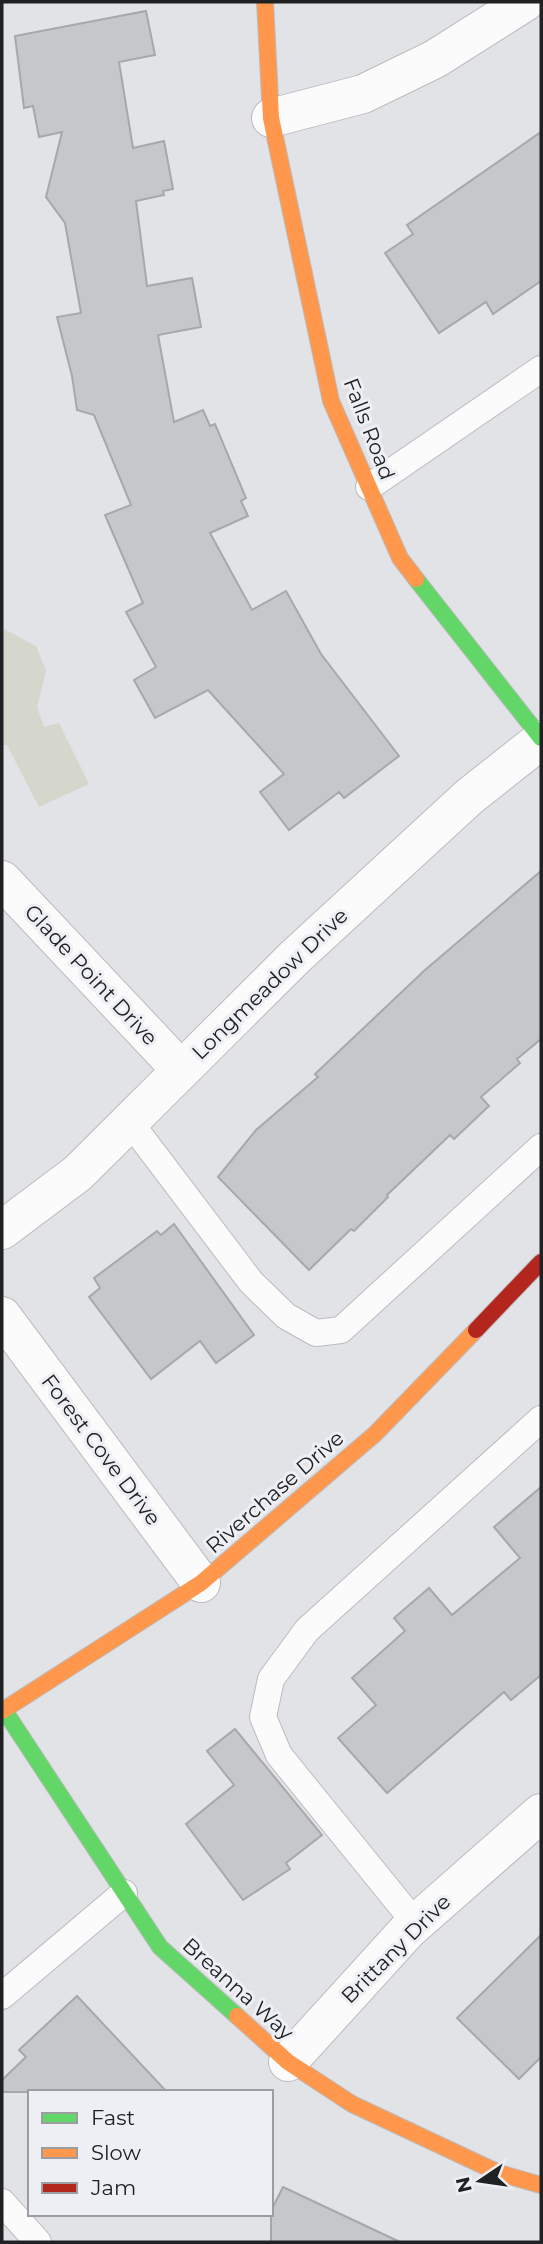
<svg xmlns="http://www.w3.org/2000/svg" width="543" height="2244" font-family="Montserrat,sans-serif">
  <style>
    .green { fill: #d5d6cc }
    .building { fill: #c6c7c9; stroke: #a7a8aa; stroke-width: 2 }
    .lines { fill: none; stroke-linecap: round; stroke-linejoin: round }
    .lane-casing { stroke: #bcbcbf; stroke-width: 28 }
    .street-casing { stroke: #bcbcbf; stroke-width: 40 }
    .fast-casing { stroke: #bcbcbf; stroke-width: 18 }
    .slow-casing { stroke: #bcbcbf; stroke-width: 18 }
    .jam-casing { stroke: #bcbcbf; stroke-width: 18 }
    .lane { stroke: #fbfbfb; stroke-width: 26 }
    .street { stroke: #fbfbfb; stroke-width: 38 }
    .fast { stroke: #63d668; stroke-width: 16 }
    .slow { stroke: #ff974d; stroke-width: 16 }
    .jam { stroke: #b3261e; stroke-width: 16 }
    .labels { text-anchor: middle; stroke-width: 6; stroke-linejoin: round; paint-order: stroke }
    .street-label { font-size: 21px; fill: #202123; stroke: #eeeff5 }
  </style>
  <rect width="100%" height="100%" fill="#e2e3e6"/>
  <polygon class="green" points="2,628 36,646 46,671 37,707 44,727 59,723 89,784 39,807 7,745 2,745"/>
  <g class="building">
    <polygon points="146,11 155,55 119,62 133,148 164,141 173,189 163,191 164,195 136,201 147,286 192,278 201,327 158,335 174,422 203,410 210,426 215,424 246,498 241,501 248,516 210,533 252,610 286,591 321,654 399,756 344,798 339,792 289,830 260,792 284,774 208,690 155,718 134,680 156,667 126,612 143,603 105,515 131,505 94,415 77,410 72,376 57,317 81,313 65,223 46,197 62,132 39,137 33,106 24,108 15,36"/>
    <polygon points="541,132 541,281 493,314 486,302 439,333 385,253 413,234 407,225"/>
    <polygon points="541,871 541,1039 517,1059 520,1063 481,1097 489,1106 454,1139 450,1135 387,1195 388,1197 354,1231 351,1229 309,1270 218,1177 256,1130 318,1077 315,1074 425,970"/>
    <polygon points="174,1224 254,1335 216,1363 200,1341 151,1379 89,1297 100,1288 94,1278 157,1231 161,1235"/>
    <polygon points="541,1487 541,1675 511,1700 504,1692 387,1793 338,1738 376,1705 352,1678 405,1631 394,1618 429,1588 452,1615 520,1558 494,1527"/>
    <polygon points="235,1729 322,1835 286,1863 290,1869 243,1900 186,1824 234,1785 207,1751"/>
    <polygon points="541,1935 541,2057 519,2079 457,2018"/>
    <polygon points="77,1996 167,2092 2,2092 2,2080 26,2057 19,2050"/>
    <polygon points="283,2187 400,2242 271,2242 271,2211"/>
  </g>
  <g class="lines">
    <defs>
      <g id="lane">
        <polyline points="369,487 541,369"/>
        <polyline points="129,1121 251,1282 286,1316 316,1333 341,1330 541,1147"/>
        <polyline points="416,1924 279,1755 263,1717 271,1679 307,1630 541,1419"/>
        <polyline points="2,1996 124,1893"/>
        <polyline points="2,2202 38,2242"/>
      </g>
      <g id="street">
        <polyline points="271,118 363,94 435,59 525,2"/>
        <polyline points="2,880 181,1070"/>
        <polyline points="2,1230 78,1173 295,957 470,796 541,740"/>
        <polyline points="2,1316 201,1583"/>
        <polyline points="288,2062 408,1930 541,1813"/>
      </g>
      <g id="fast">
        <polyline points="416,579 541,738"/>
        <polyline points="4,1710 160,1947 237,2016"/>
      </g>
      <g id="slow">
        <polyline points="265,2 271,118 331,401 400,558 416,579"/>
        <polyline points="2,1711 201,1583 375,1434 476,1330"/>
        <polyline points="237,2016 288,2062 352,2104 499,2173 541,2185"/>
      </g>
      <polyline id="jam" points="476,1330 541,1262"/>
    </defs>
    <use href="#lane" class="lane-casing"/>
    <use href="#street" class="street-casing"/>
    <use href="#fast" class="fast-casing"/>
    <use href="#slow" class="slow-casing"/>
    <use href="#jam" class="jam-casing"/>
    <use href="#lane" class="lane"/>
    <use href="#street" class="street"/>
    <use href="#fast" class="fast"/>
    <use href="#slow" class="slow"/>
    <use href="#jam" class="jam"/>
  </g>
  <g class="labels">
    <g class="street-label">
      <text transform="translate(369 429) rotate(69)" y="7">Falls Road</text>
      <text transform="translate(91 975) rotate(47)" y="7">Glade Point Drive</text>
      <text transform="translate(270 984) rotate(-44)" y="7">Longmeadow Drive</text>
      <text transform="translate(101 1450) rotate(53)" y="7">Forest Cove Drive</text>
      <text transform="translate(275 1492) rotate(-41)" y="7">Riverchase Drive</text>
      <text transform="translate(396 1949) rotate(-45)" y="7">Brittany Drive</text>
      <text transform="translate(238 1989) rotate(42)" y="7">Breanna Way</text>
    </g>
  </g>
  <rect width="543" height="2244" fill="none" stroke="#202123" stroke-width="7"/>
  <rect x="28" y="2090" width="245" height="126" fill="#eeeff5" stroke="#9c9da1" stroke-width="2"/>
  <rect x="42" y="2113" width="35" height="10" fill="#63d668" stroke="#9c9da1" stroke-width="2"/>
  <text x="91" y="2125" font-size="21" fill="#202123">Fast</text>
  <rect x="42" y="2148" width="35" height="10" fill="#ff974d" stroke="#9c9da1" stroke-width="2"/>
  <text x="91" y="2160" font-size="21" fill="#202123">Slow</text>
  <rect x="42" y="2183" width="35" height="10" fill="#b3261e" stroke="#9c9da1" stroke-width="2"/>
  <text x="91" y="2195" font-size="21" fill="#202123">Jam</text>
  <g transform="translate(480 2181) rotate(257)" stroke="#eeeff5" stroke-width="5" paint-order="stroke">
  <path d="M0-5L12 26L0 18L-12 26Z" fill="#202123"/>
  <text y="-10" font-size="19" font-weight="bold" text-anchor="middle" fill="#202123">N</text>
  </g>
</svg>
